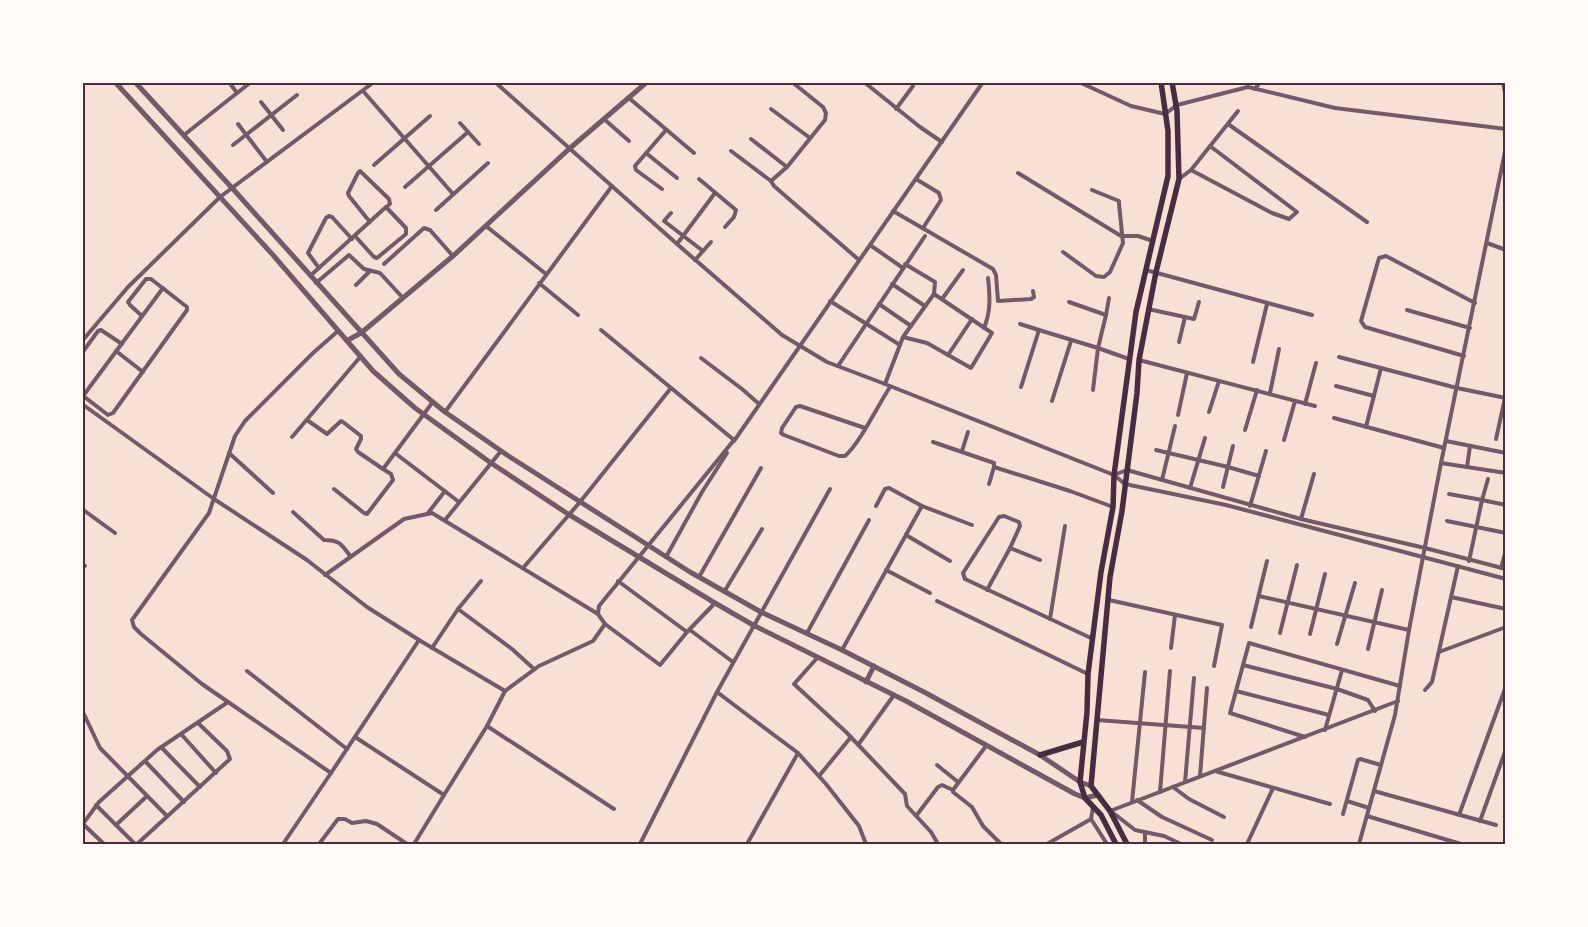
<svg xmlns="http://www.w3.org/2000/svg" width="1588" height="927" font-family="'Roboto Serif',serif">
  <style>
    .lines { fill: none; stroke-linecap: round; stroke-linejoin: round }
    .minor { stroke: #755966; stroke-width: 4 }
    .tertiary { stroke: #755966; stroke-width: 5 }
    .secondary { stroke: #4a2c40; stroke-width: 5.5 }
    .neatline { fill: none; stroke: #4a2c40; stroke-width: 2 }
  </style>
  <rect width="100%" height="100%" fill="#f7e1d7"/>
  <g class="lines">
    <g class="minor">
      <polyline points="229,82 237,93"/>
      <polyline points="495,82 677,244 782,335 827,362 885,384 1114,475 1125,484 1226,505 1506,579"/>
      <polyline points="792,82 823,107 826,113 825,120 787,167 771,181 774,186 859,260"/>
      <polyline points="864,82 920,127 942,142"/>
      <polyline points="1079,82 1131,106 1165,114 1177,105 1248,87 1335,108 1506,129"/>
      <polyline points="1503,82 1506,99"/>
      <polyline points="202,83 203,82"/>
      <polyline points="1255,89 1260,82"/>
      <polyline points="363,91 453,194"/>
      <polyline points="629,98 694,153"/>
      <polyline points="261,102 283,130"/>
      <polyline points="771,109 810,138"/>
      <polyline points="896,109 913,86"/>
      <polyline points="604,119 629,141"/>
      <polyline points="460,123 479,144"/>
      <polyline points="238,124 267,162"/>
      <polyline points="1228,124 1367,222"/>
      <polyline points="184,135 251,82"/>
      <polyline points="751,139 787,167"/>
      <polyline points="233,145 297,95"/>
      <polyline points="731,151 771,181"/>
      <polyline points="646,153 677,178"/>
      <polyline points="374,165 430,116"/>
      <polyline points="1191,170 1272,213 1289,219 1297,212 1210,146"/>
      <polyline points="1018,173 1121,236 1138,236 1153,241"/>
      <polyline points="699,179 736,210 734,217 725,227"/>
      <polyline points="916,179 939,193 941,200 923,228"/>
      <polyline points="1179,179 1191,170 1238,111"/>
      <polyline points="405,187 468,132"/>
      <polyline points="662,189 636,170 635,166 666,130"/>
      <polyline points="436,210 488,163"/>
      <polyline points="893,211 993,269 996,275 998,301 1031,299 1034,297 1033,291"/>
      <polyline points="671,213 664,221 703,251 695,260"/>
      <polyline points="486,226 546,274"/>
      <polyline points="355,236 374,257 377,258 406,234 406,228 386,207"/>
      <polyline points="1487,243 1506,250"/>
      <polyline points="677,244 715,193"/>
      <polyline points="870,245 903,268"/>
      <polyline points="703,251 711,242"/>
      <polyline points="1063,252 1096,276 1104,277 1110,272 1123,243 1119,204 1119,201 1092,190"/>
      <polyline points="384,264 424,228 430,230 453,256"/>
      <polyline points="905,264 935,282 934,294"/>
      <polyline points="319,268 308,253 326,218 329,216 332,217 352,239"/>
      <polyline points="1146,270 1312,315"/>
      <polyline points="310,276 386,207 390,204 389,199 360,171 358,173 348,193 349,196 370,222"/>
      <polyline points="316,283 349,255 364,269 380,273 403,298"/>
      <polyline points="539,283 578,315"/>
      <polyline points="892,284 925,306"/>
      <polyline points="356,285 370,271"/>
      <polyline points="942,299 963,270"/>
      <polyline points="830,301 900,345"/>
      <polyline points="879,304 911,326"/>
      <polyline points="1148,309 1185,317 1179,342"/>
      <polyline points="1407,310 1470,328"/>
      <polyline points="1106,315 1109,298"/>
      <polyline points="1185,317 1194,319 1199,302"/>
      <polyline points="1020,324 1039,330"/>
      <path d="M984,328C991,311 990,296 988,278"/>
      <polyline points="82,341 128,287 220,197 374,82"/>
      <polyline points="116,351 143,372"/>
      <polyline points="82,353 98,331 101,330 122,344"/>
      <polyline points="948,355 972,319"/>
      <polyline points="1464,356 1365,327 1361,321 1379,258 1386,256 1475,303"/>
      <polyline points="1339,357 1457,388 1506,398"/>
      <polyline points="701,358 742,389 759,404"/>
      <polyline points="1139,360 1315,406"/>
      <polyline points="1253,362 1267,304"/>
      <polyline points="838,366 925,236"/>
      <polyline points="885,384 903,337 934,294 992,333 971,368 927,343 903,337"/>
      <polyline points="1336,386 1374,396"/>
      <polyline points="1021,387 1039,330 1098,348 1106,315 1069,302"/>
      <polyline points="1093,390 1098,348 1129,359"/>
      <polyline points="1270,393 1279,349"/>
      <polyline points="82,395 108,415 113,413 187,310 187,307 151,279 146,279 128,302 130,305 142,316"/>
      <polyline points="83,396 163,288"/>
      <polyline points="1052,401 1071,341"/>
      <polyline points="82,404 214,499 307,560 367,607 419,640"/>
      <polyline points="1305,404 1316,363"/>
      <polyline points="445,412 612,186"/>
      <polyline points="1209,412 1219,381"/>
      <polyline points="1178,415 1187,373"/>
      <polyline points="1334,418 1444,448"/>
      <polyline points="307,420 327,434 341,421 343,422 361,436 361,439 356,449 358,452 383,469 432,403"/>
      <polyline points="1366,427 1381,368"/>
      <path d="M865,428L800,406L796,407L782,428L781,433L784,435L839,456H845C860,443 878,405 890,387"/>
      <polyline points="1245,430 1257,390"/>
      <polyline points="292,437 361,356"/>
      <polyline points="1496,439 1505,398"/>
      <polyline points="1284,440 1295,401"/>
      <polyline points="734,441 983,82"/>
      <polyline points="1446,441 1506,453"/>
      <polyline points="933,442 994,463 994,467 1070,491 1113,507"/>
      <polyline points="1156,450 1228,467 1259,476"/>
      <polyline points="962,451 968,432"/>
      <polyline points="229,453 273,493"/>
      <polyline points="395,453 459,502"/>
      <polyline points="1441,463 1506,473"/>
      <polyline points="1467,467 1470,446"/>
      <polyline points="1114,475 1127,470 1301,519 1425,548 1506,569"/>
      <polyline points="1162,480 1175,426"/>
      <polyline points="989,484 994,467"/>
      <polyline points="1223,487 1233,446"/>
      <polyline points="1190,488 1205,438"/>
      <polyline points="334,489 364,513 367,514 393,480 391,474 383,469"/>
      <polyline points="1449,494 1482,500 1488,479"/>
      <polyline points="876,506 885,489 889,488 922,506 972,525"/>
      <polyline points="1250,506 1266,451"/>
      <polyline points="82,509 115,533"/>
      <path d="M293,512L324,540C340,540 341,544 351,557"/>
      <polyline points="428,513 445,491"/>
      <polyline points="1301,519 1314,474"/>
      <polyline points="445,520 501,451"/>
      <polyline points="1447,521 1506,533"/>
      <polyline points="906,535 950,561"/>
      <polyline points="666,557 702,492 727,453"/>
      <polyline points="1040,560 1010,548 1020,526 1019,522 1004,516 999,517 963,573 965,579 1093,639"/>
      <polyline points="1469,561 1482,500 1506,505"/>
      <polyline points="82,564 85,566"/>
      <polyline points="523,568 580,502 671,388"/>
      <polyline points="1501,568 1506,550"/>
      <polyline points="886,570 930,593"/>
      <polyline points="325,575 404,519 432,513 598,614"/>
      <polyline points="699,577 761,468"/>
      <polyline points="618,581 687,632"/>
      <polyline points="987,590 1010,548"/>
      <polyline points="724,592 762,529"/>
      <polyline points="1259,596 1409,630"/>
      <polyline points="1451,597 1506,609"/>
      <polyline points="1109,600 1222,625 1214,666"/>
      <polyline points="937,601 1088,674"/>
      <polyline points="458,609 512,649 534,669"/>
      <polyline points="1050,619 1065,526"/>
      <polyline points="605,624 660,665 687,632 715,603"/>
      <polyline points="1251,627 1267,561"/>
      <polyline points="690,630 733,662"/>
      <polyline points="807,633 869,520"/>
      <polyline points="1280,633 1297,565"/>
      <polyline points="1310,634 1325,574"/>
      <polyline points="1337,644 1355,583"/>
      <polyline points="432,648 458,609 481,581"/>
      <polyline points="1171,648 1175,615"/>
      <polyline points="1368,649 1382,590"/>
      <polyline points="842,650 922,506"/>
      <polyline points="1439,652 1506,627"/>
      <polyline points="818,657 794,684 846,732 905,794 907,806 931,832 938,844"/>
      <polyline points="1243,665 1337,689 1368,700 1375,711"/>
      <polyline points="247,671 347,749"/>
      <polyline points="1425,690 1432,682 1458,566"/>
      <polyline points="505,691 487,726 614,809"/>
      <polyline points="1236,691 1329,715"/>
      <polyline points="717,692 798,753 747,844"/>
      <polyline points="82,710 100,748 167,816"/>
      <polyline points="1097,720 1204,728"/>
      <polyline points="1325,730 1342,670"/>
      <polyline points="181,734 216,773"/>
      <polyline points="355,737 444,795 487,726"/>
      <polyline points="1305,737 1230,713 1249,643 1400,686"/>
      <polyline points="858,745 894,695"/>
      <polyline points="986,746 953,790 953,792 972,807 983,826 1001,844"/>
      <polyline points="161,747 200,787"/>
      <polyline points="798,753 826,784 859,826 866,844"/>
      <polyline points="145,761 184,802"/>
      <polyline points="937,765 958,782"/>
      <polyline points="1215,771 1330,804"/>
      <polyline points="331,773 419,640 505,691 539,666 593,641 605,624 598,614 599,606 734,440 601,330"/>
      <polyline points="819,776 851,737"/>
      <polyline points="1200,776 1207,688"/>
      <polyline points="1185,782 1194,678"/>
      <polyline points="1173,787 1189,799 1224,817"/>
      <polyline points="1374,791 1496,825"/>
      <polyline points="1160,792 1170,671"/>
      <polyline points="1137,800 1162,817 1212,840"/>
      <polyline points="1347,801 1369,808"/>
      <polyline points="1132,802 1145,672"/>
      <polyline points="96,805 135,844"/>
      <polyline points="1093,807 1091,819 1107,844"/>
      <polyline points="1110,811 1398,701"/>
      <polyline points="1112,812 1135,830 1164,836 1181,844"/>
      <polyline points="1343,814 1358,760 1360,759 1381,765"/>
      <polyline points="1459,815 1506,686"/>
      <polyline points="916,816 938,787 942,785 953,790"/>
      <polyline points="1367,816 1461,844"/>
      <polyline points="1480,821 1506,749"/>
      <polyline points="83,824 104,844"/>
      <polyline points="82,825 99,802 157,750 228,702"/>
      <polyline points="116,825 147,796"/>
      <polyline points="137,844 230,759 227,751 198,723"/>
      <polyline points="283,844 331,773 202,684 141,634 134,627 132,620 209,513 235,436 245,421 313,353 338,331"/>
      <polyline points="319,844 338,819 345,819 352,823 366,821 377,824 407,844"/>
      <polyline points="414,844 444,795"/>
      <polyline points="640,844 717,692 830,489"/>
      <polyline points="1047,844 1091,819"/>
      <polyline points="1145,844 1145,833"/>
      <polyline points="1247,844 1273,788"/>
      <polyline points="1359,844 1395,715 1409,630 1441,463 1506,147"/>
    </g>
    <g class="tertiary">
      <polyline points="115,82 273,255 373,371 415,408 491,463 568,514 715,603 753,625 906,701 1075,794 1085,798 1098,795"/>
      <polyline points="135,82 233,189 399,374 445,412 507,455 690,572 761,612 842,650 924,692 1040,755 1080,782 1091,786"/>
      <polyline points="348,340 361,333 453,256 569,149 647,82"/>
      <polyline points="866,682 874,666"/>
    </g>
    <g class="secondary">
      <polyline points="1040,755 1083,742"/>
      <polyline points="1116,844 1101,815 1085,798 1080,782 1087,712 1088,674 1101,572 1113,507 1114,475 1136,312 1168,176 1168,131 1161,82"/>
      <polyline points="1127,844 1110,811 1091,786 1110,577 1122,511 1137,393 1139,360 1156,272 1179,179 1177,111 1172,82"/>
    </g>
  </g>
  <rect width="1588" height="927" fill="none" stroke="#fffaf5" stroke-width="168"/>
  <rect x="84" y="84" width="1420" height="759" class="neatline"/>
</svg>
